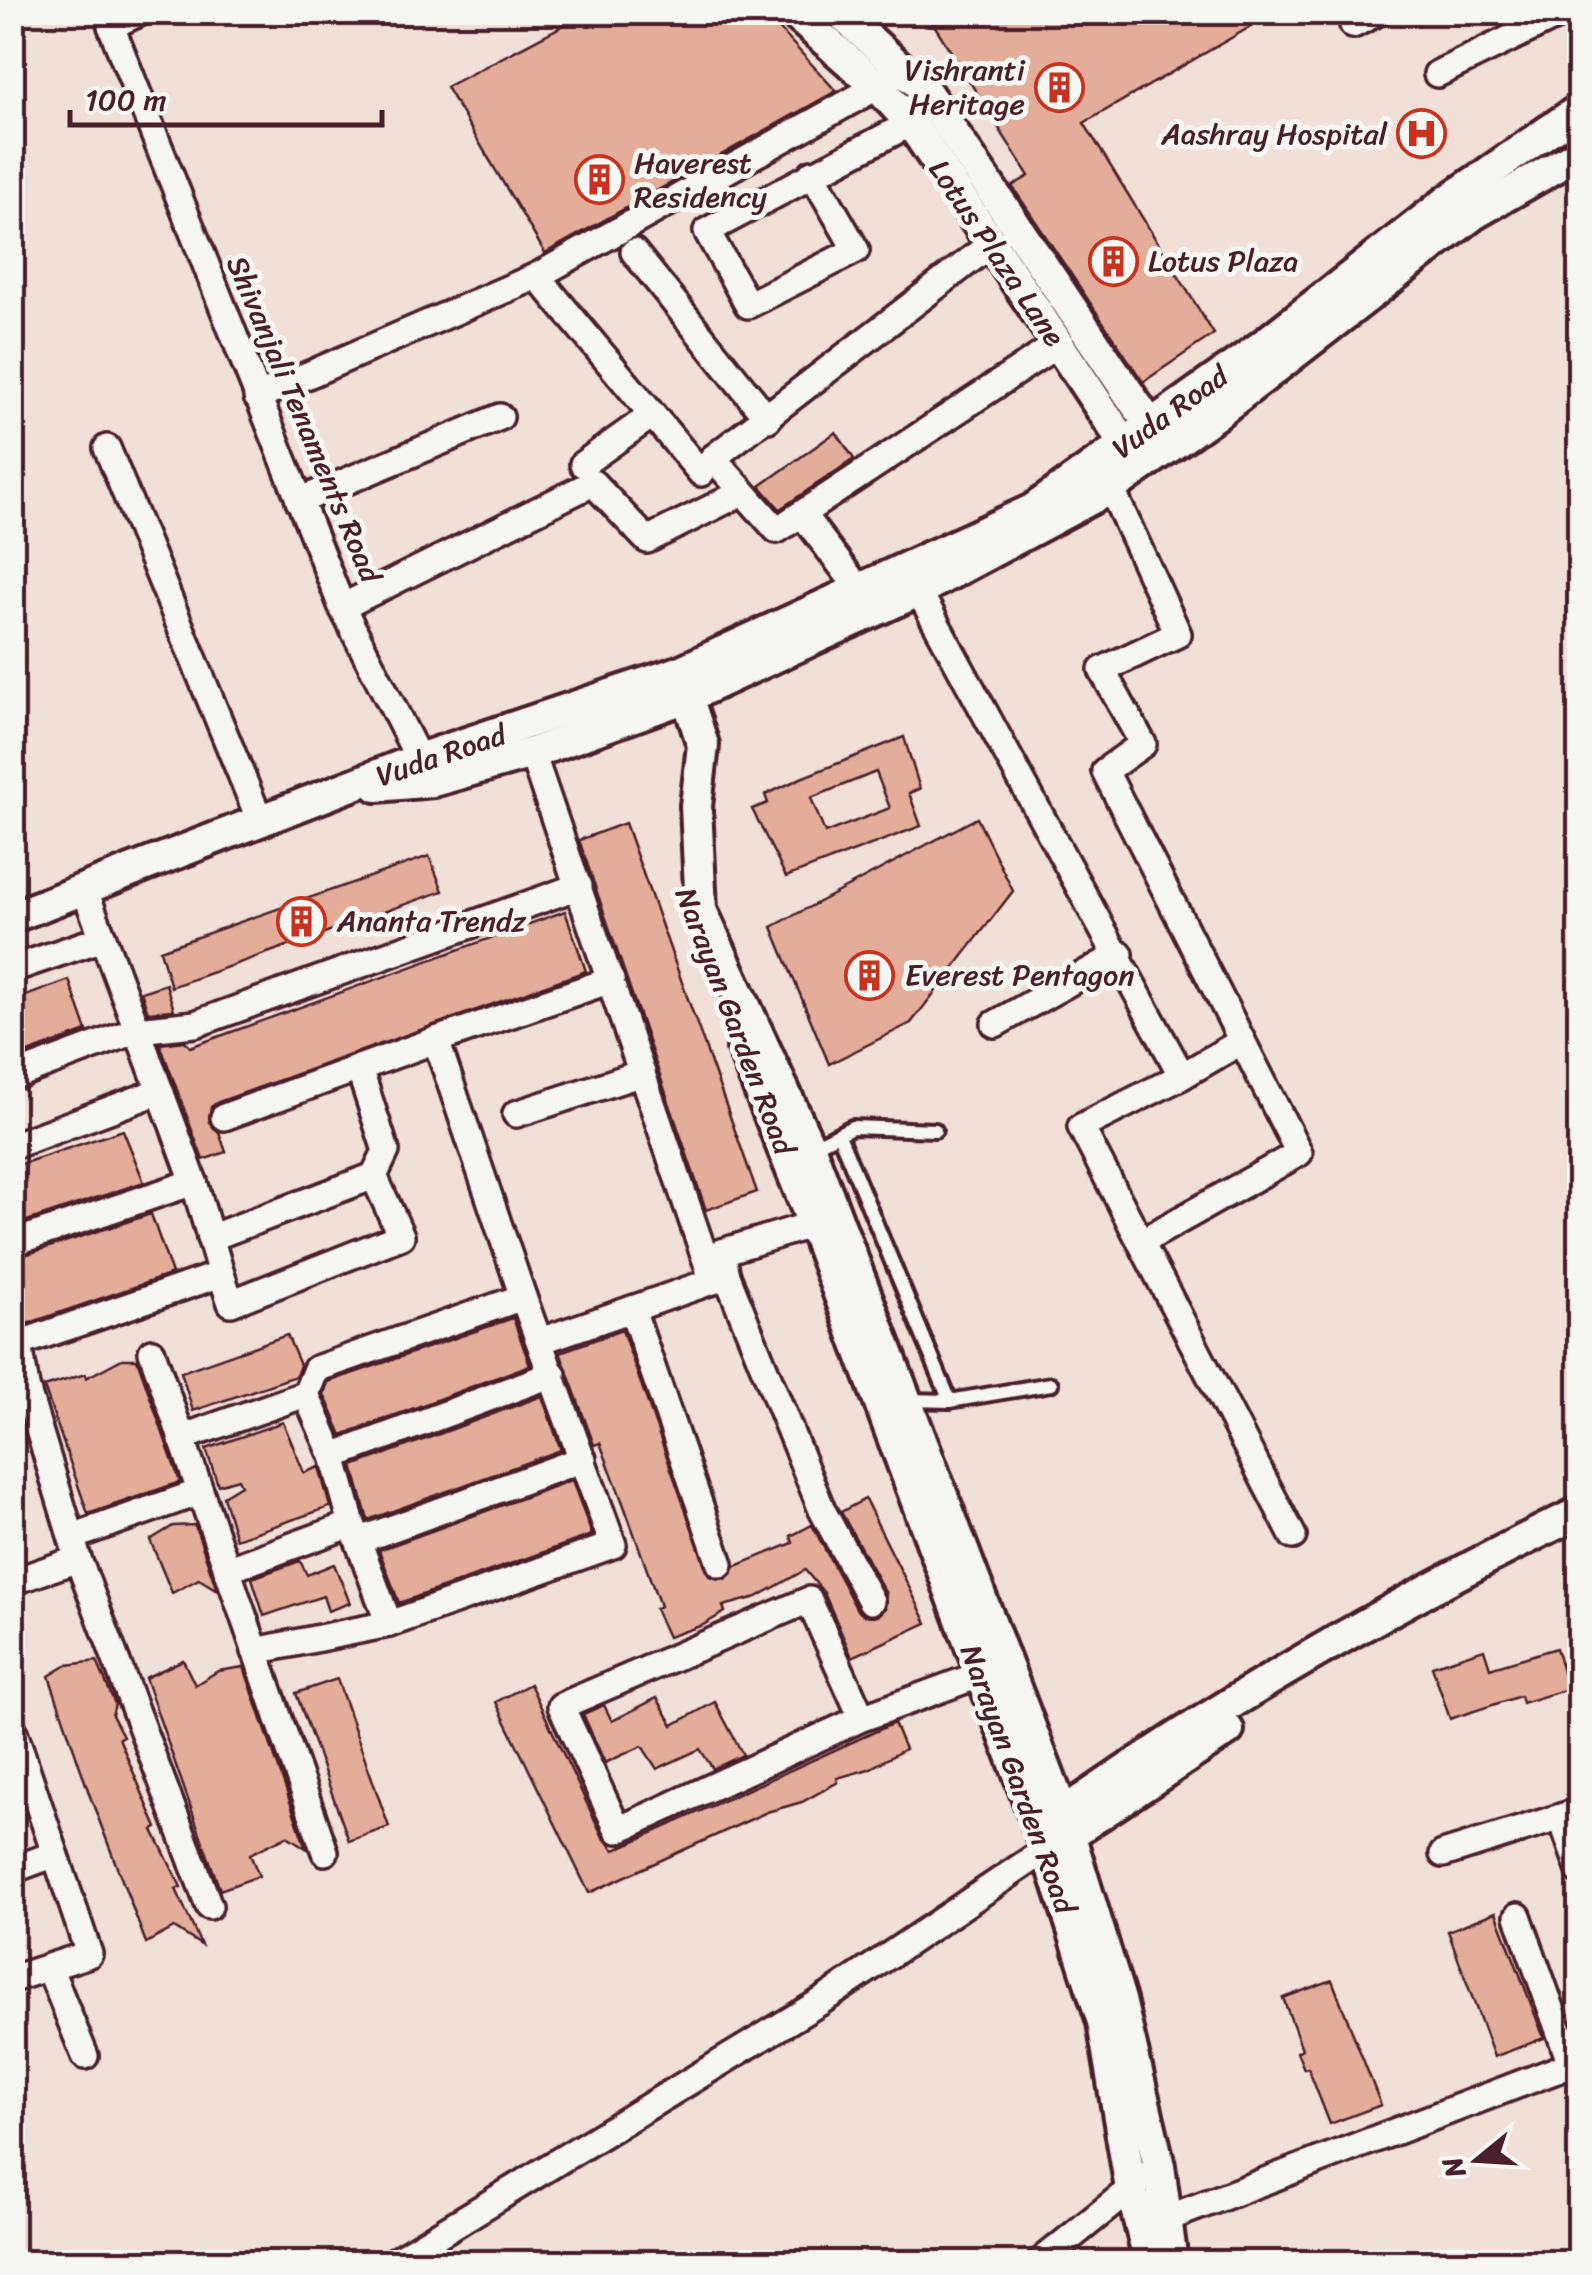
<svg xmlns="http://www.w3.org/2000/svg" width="1592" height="2275" font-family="Sriracha,sans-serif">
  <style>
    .building { fill: #e4ad99; stroke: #4a1f2b; stroke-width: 2.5; fill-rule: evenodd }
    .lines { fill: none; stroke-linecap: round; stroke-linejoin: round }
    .service-casing { stroke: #4a1f2b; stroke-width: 20 }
    .minor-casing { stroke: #4a1f2b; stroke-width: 32 }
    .tertiary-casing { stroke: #4a1f2b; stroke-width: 38 }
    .service { stroke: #f6f6f2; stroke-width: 12 }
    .minor { stroke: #f6f6f2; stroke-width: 25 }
    .tertiary { stroke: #f6f6f2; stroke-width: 30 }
    .labels { text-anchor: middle; stroke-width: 10; stroke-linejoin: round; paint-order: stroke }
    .poi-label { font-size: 30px; fill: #4a1f2b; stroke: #f6f6f2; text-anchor: start }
    .street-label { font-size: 30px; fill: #4a1f2b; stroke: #f6f6f2 }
  </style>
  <rect width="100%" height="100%" fill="#f1e0d7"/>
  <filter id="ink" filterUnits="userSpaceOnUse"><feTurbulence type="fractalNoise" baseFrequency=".01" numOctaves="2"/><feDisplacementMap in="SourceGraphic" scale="20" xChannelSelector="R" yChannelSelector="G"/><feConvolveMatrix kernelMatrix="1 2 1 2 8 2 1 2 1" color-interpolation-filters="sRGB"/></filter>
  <g filter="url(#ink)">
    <g class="building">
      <polygon points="589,12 764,12 836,91 545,253 446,87"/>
      <polygon points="926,12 1276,12 1084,123 1214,334 1143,382 1012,186 1029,176"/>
      <polygon points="1431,121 1439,136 1418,147 1410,131"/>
      <polygon points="836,432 854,459 780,509 760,486"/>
      <path d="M904,737L920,789L909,793L921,826L786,877L752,809L768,803L765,795L801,778ZM876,772L890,808L825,833L811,798Z"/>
      <polygon points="977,818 1013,891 911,1023 829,1064 772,927"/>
      <polygon points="625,823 757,1192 706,1210 579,840"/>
      <polygon points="429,856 443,891 171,987 160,950"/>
      <polygon points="565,911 586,971 218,1102 211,1107 209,1122 219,1132 226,1152 203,1160 160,1044 185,1041 190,1047"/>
      <polygon points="69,980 87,1031 12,1059 12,1001"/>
      <polygon points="166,984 174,1010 148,1012 141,992"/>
      <polygon points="123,1130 144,1182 12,1226 12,1167"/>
      <polygon points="151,1214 172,1274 12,1329 12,1259"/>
      <polygon points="513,1318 530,1365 342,1435 324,1394 328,1382"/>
      <polygon points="622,1330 709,1576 726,1579 736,1566 793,1543 791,1536 812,1525 857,1610 863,1615 878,1616 885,1609 886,1594 841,1512 865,1499 927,1623 852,1657 824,1593 805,1570 757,1597 723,1606 725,1612 703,1625 668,1637 655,1609 660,1606 623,1503 600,1443 594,1445 560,1352"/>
      <polygon points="287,1335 300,1365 296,1376 193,1411 181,1372"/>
      <polygon points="122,1359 137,1359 180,1482 88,1514 44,1387 85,1374 86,1378"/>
      <polygon points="542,1396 561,1450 368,1520 353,1466"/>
      <polygon points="283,1422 304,1473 319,1467 330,1507 236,1539 223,1496 241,1485 238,1479 218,1485 206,1449"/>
      <polygon points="572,1480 592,1535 399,1603 379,1550"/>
      <polygon points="195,1525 217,1590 199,1579 172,1593 150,1540 173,1526"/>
      <polygon points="300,1561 307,1575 334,1564 350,1603 328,1611 323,1596 264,1616 252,1578"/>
      <polygon points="1556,1648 1568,1689 1522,1703 1520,1696 1450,1719 1432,1666 1484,1649 1490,1668"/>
      <polygon points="183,1660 195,1685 218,1671 244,1667 306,1848 287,1836 250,1854 259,1876 220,1890 145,1678"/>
      <polygon points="97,1661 115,1704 112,1715 123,1736 119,1738 157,1828 153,1830 181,1887 176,1889 201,1945 174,1928 146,1943 91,1799 49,1676 67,1665"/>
      <polygon points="337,1679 389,1827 349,1841 296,1693"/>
      <polygon points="530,1684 603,1837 615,1850 894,1723 905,1749 869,1769 837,1778 838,1782 802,1802 767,1812 589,1893 496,1702"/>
      <polygon points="657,1698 673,1725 715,1702 743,1755 713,1769 700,1749 657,1769 642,1746 605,1763 583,1714 604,1705 612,1721"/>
      <polygon points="1496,1912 1544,2038 1494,2057 1448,1931"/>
      <polygon points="1332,1980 1381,2105 1330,2124 1308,2068 1304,2069 1297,2052 1302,2049 1283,1998"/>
    </g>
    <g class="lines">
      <defs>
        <g id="service">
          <polyline points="839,1135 950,1401"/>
          <polyline points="810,1148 852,1127 935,1130"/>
          <polyline points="906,1400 950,1401 1051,1384"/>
        </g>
        <g id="minor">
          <polyline points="141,12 111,26 342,607 593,483 647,540 743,492"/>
          <polyline points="1353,25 1378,12"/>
          <polyline points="1437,74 1565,12"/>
          <polyline points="812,173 856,250 748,305 707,231 911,123"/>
          <polyline points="991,244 713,458 777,530 1058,344"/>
          <polyline points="634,252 768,419"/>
          <polyline points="257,397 537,276"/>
          <polyline points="107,448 261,823"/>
          <polyline points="713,458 701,473 537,276 891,79"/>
          <polyline points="583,464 652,415"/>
          <polyline points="1100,474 1111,488 1178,634 1102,670 1143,744 1105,771 1299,1153 1141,1242"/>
          <polyline points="299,501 500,417"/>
          <polyline points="802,514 859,589"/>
          <polyline points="911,577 1182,1076 1081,1127 1293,1536"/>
          <polyline points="342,607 419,759"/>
          <polyline points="532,753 713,1281"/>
          <polyline points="85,891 103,938"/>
          <polyline points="12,969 103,938 194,1182 12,1243"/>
          <polyline points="995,1024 1120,954"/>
          <polyline points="436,1040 611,980"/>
          <polyline points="359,1068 386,1151 374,1176"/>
          <polyline points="1182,1076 1242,1041"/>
          <polyline points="12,1077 137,1030 195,1024 579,886"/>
          <polyline points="516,1114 642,1073"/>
          <polyline points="224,1117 436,1040 523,1297 613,1545 389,1624 352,1524 227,1570"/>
          <polyline points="12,1146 160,1091"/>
          <polyline points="210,1238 374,1176 401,1236 231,1303 221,1274"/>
          <polyline points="727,1276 822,1510 871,1601"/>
          <polyline points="632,1309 720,1564"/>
          <polyline points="540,1341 727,1276 722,1252 830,1219"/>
          <polyline points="19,1344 26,1387 78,1559"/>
          <polyline points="12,1346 221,1274 194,1182"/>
          <polyline points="152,1352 325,1852"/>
          <polyline points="181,1438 306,1394"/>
          <polyline points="333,1456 553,1374"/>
          <polyline points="352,1524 333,1456 306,1394 316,1369 523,1297"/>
          <polyline points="72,1537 200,1492"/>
          <polyline points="360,1540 583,1459"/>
          <polyline points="12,1582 78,1559 209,1906"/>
          <polyline points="255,1651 389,1624"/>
          <polyline points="862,1718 809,1600 561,1706 618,1830 862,1718 998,1668"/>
          <polyline points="12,1726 89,1954 12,1979"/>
          <polyline points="1561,1817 1580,1871"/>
          <polyline points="1443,1854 1580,1811"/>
          <polyline points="12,1870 55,1854"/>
          <polyline points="1518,1916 1571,2064"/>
          <polyline points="49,1967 85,2056"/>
          <polyline points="1163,2220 1580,2061"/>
          <polyline points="393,2262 820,2002 1047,1849"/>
          <polyline points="1040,2262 1159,2166"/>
        </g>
        <g id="tertiary">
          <polyline points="793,12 879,88 911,123 1136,461"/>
          <polyline points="839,12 923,88 1160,440"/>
          <polyline points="679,672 703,745 696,806 701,910 810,1148 1063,1814 1120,2000 1159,2166 1172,2262"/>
          <polyline points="377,786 433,781 532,753 687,697 918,591 1111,488 1216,414 1474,214 1580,153"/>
          <polyline points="12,917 419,759 679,672 1032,510 1258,349 1450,199 1580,109"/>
          <polyline points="743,1048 812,1221 1047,1849 1103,2022 1131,2189 1150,2262"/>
          <path d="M1046,1825C1215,1706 1394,1603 1580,1512"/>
          <polyline points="1054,1845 1228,1730"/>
        </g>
      </defs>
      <use href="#service" class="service-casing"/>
      <use href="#minor" class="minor-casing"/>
      <use href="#tertiary" class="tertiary-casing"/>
      <use href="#service" class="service"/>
      <use href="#minor" class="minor"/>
      <use href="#tertiary" class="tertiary"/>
    </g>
  </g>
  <defs>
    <symbol id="building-ring" viewBox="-11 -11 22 22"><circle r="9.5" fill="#f6f6f2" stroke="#c8321e" stroke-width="1.5"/><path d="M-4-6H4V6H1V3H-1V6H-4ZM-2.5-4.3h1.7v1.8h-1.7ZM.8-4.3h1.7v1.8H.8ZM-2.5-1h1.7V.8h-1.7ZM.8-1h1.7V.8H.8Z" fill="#c8321e"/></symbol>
    <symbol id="hospital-ring" viewBox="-11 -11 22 22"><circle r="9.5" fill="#f6f6f2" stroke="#c8321e" stroke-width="1.5"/><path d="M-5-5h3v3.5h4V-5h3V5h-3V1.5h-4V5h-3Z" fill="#c8321e"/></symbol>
  </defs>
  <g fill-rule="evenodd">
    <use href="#building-ring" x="1032" y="60" width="55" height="55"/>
    <use href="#hospital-ring" x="1394" y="106" width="55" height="55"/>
    <use href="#building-ring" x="572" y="152" width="55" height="55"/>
    <use href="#building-ring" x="1086" y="234" width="55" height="55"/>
    <use href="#building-ring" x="274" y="894" width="55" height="55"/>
    <use href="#building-ring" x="842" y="948" width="55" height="55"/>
  </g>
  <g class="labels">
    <g class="poi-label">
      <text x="1025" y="80" text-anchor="end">Vishranti<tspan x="1025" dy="34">Heritage</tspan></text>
      <text x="1387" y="144" text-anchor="end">Aashray Hospital</text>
      <text x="634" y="173">Haverest<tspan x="634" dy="34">Residency</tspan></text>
      <text x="1148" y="271">Lotus Plaza</text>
      <text x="337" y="931">Ananta Trendz</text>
      <text x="905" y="985">Everest Pentagon</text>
    </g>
    <g class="street-label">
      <text transform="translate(997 253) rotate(56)" y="10">Lotus Plaza Lane</text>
      <text transform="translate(1170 412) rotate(-36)" y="10">Vuda Road</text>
      <text transform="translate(304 419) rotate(67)" y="10">Shivanjali Tenaments Road</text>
      <text transform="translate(441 755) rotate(-19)" y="10">Vuda Road</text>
      <text transform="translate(735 1021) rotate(69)" y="10">Narayan Garden Road</text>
      <text transform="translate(1018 1779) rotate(70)" y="10">Narayan Garden Road</text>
    </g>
  </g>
  <rect width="1592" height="2275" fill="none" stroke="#f6f6f2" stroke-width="50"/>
  <rect x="25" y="25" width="1542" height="2225" fill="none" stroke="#4a1f2b" stroke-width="4" filter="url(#ink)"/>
  <g transform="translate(1477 2160) rotate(252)" stroke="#f6f6f2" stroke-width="8" paint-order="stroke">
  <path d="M0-8L18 38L0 25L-18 38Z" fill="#4a1f2b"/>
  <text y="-15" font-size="28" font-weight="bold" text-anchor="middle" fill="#4a1f2b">N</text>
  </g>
  <path d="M70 110v15h312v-15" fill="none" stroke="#4a1f2b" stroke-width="5"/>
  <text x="85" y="110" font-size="30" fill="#4a1f2b" stroke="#f6f6f2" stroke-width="8" paint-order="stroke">100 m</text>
</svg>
